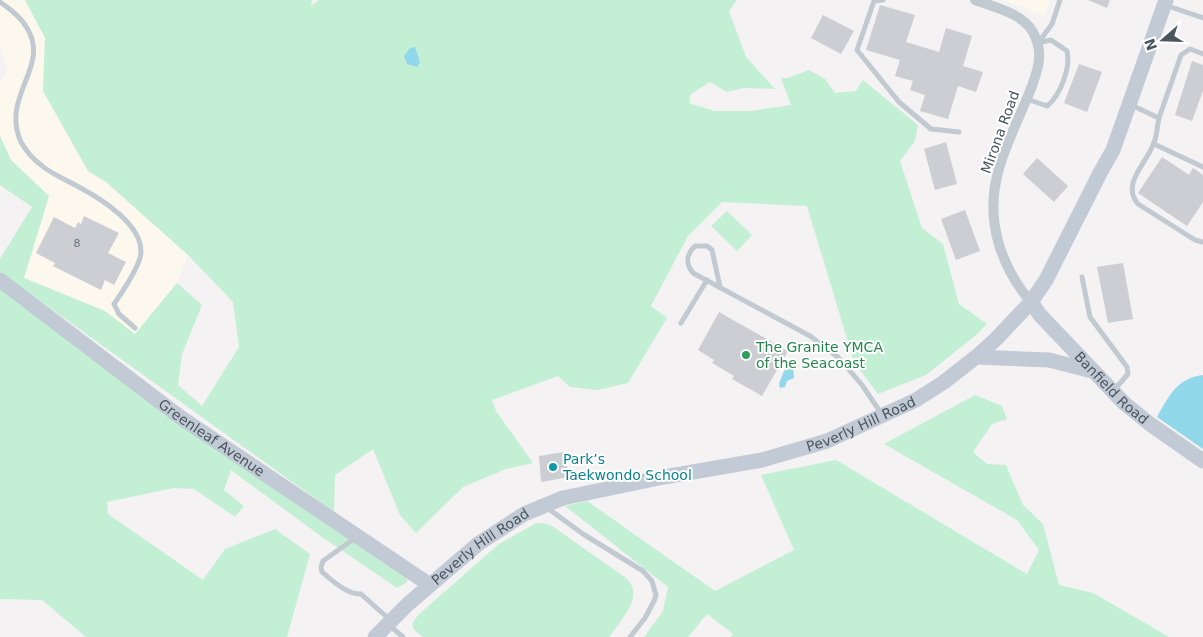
<svg xmlns="http://www.w3.org/2000/svg" width="1203" height="637" font-family="'DejaVu Sans',sans-serif">
  <style>
    .commercial { fill: #fcf8ee }
    .green { fill: #c3efd4 }
    .water { fill: #91d8eb }
    .building { fill: #ccced4 }
    .lines { fill: none; stroke-linecap: round; stroke-linejoin: round }
    .lane { stroke: #c1c9d1; stroke-width: 5 }
    .street { stroke: #c1c9d1; stroke-width: 10 }
    .secondary { stroke: #c1cad5; stroke-width: 15 }
    .leisure-dot { fill: #2e9e5b; stroke: #fff; stroke-width: 2 }
    .culture-dot { fill: #0f9aa8; stroke: #fff; stroke-width: 2 }
    .labels { text-anchor: middle; stroke-width: 4; stroke-linejoin: round; paint-order: stroke }
    .number-label { font-size: 11px; fill: #6a737d }
    .street-label { font-size: 14px; fill: #4a5560; stroke: #fff }
    .leisure-label { font-size: 14px; fill: #27864d; stroke: #fff; text-anchor: start }
    .culture-label { font-size: 14px; fill: #0d838f; stroke: #fff; text-anchor: start }
  </style>
  <rect width="100%" height="100%" fill="#f4f2f2"/>
  <g class="commercial">
    <polygon points="0,0 25,0 45,38 43,91 88,171 106,182 188,255 177,283 135,335 105,311 24,278 49,196 11,160 0,136 0,83 8,68 0,49"/>
    <polygon points="1003,0 1050,0 1044,16"/>
  </g>
  <g class="green">
    <polygon points="25,0 312,0 311,6 319,0 737,0 729,11 746,57 775,89 744,88 727,92 710,82 691,94 689,103 715,111 751,111 791,105 781,78 788,78 809,70 825,79 835,93 856,91 863,80 918,125 915,141 900,161 922,228 943,244 959,304 987,324 976,335 926,375 878,394 854,362 807,206 722,202 688,236 651,306 667,318 628,383 597,390 570,387 558,376 492,400 496,411 533,463 506,469 463,487 416,533 400,515 373,449 335,475 334,512 0,272 0,259 32,207 0,185 0,136 11,160 49,196 24,278 105,311 135,334 177,283 202,305 182,354 178,385 202,406 239,347 233,302 188,255 106,182 88,171 43,91 45,38"/>
    <polygon points="727,211 752,235 737,251 711,226"/>
    <polygon points="0,288 406,573 407,582 397,588 322,537 231,470 224,490 244,506 235,517 194,489 174,488 107,502 108,514 203,580 225,549 275,529 310,554 287,637 86,637 42,600 1,599 0,601"/>
    <polygon points="975,395 1002,406 1007,419 992,424 973,452 987,464 1006,465 1023,505 1043,524 1059,585 1093,593 1169,637 731,637 733,634 707,614 688,637 644,637 663,611 668,587 565,506 587,501 715,591 794,550 761,475 836,460 1027,574 1039,550 1017,520 884,444"/>
    <path d="M536,523H544L552,526L626,578C646,596 620,621 609,637H423L414,630L412,624L418,615L499,544Z"/>
  </g>
  <g class="water">
    <polygon points="415,47 420,62 417,67 407,64 404,56 410,48"/>
    <polygon points="790,365 793,365 794,378 787,381 785,387 780,388 779,384 784,371"/>
    <path d="M1203,375V449L1157,417C1169,396 1177,378 1203,375Z"/>
  </g>
  <g class="building">
    <polygon points="1088,0 1110,0 1107,8"/>
    <polygon points="880,5 915,15 906,42 939,52 946,28 972,36 963,66 983,72 976,92 958,86 948,119 920,111 925,95 910,90 913,81 895,76 900,60 866,50"/>
    <polygon points="823,15 854,31 841,54 811,38"/>
    <polygon points="1192,61 1203,65 1203,91 1192,121 1175,115"/>
    <polygon points="1079,64 1102,72 1087,112 1064,103"/>
    <polygon points="946,142 957,184 935,190 924,149"/>
    <polygon points="1162,157 1189,175 1193,168 1203,175 1203,202 1187,226 1138,193"/>
    <polygon points="1037,158 1068,186 1054,202 1023,174"/>
    <polygon points="965,210 980,251 956,260 941,219"/>
    <polygon points="84,216 119,233 108,253 126,262 114,285 105,280 101,290 53,266 55,263 36,253 54,217 75,228 78,222 81,224"/>
    <polygon points="1123,263 1133,319 1108,323 1097,267"/>
    <polygon points="719,312 788,351 762,396 732,379 734,376 712,363 714,360 698,350"/>
    <polygon points="564,452 569,477 541,482 539,456"/>
  </g>
  <g class="lines">
    <g class="lane">
      <polyline points="883,0 874,1 857,50 899,102 931,129 959,132"/>
      <path d="M0,2C10,9 21,17 27,28C51,67 0,96 21,142C26,151 33,159 41,165C51,174 65,179 77,186C100,198 148,227 140,258C135,274 123,291 114,304L119,314L135,328"/>
      <polyline points="1165,5 1203,18"/>
      <polyline points="1038,43 1052,24 1060,0"/>
      <path d="M1027,99L1047,106C1060,96 1071,68 1067,51L1051,40L1038,43"/>
      <path d="M1131,105L1159,118C1157,127 1157,137 1153,145C1146,164 1121,184 1138,204L1195,240L1203,242"/>
      <polyline points="1159,118 1181,55 1190,49 1203,54"/>
      <polyline points="1154,144 1203,167"/>
      <polyline points="1082,277 1090,317 1127,367 1128,374 1115,389"/>
      <path d="M720,287L712,250L707,246H695C686,255 685,263 693,273L810,336L839,358L862,385L881,413"/>
      <polyline points="681,323 707,280"/>
      <polyline points="546,507 583,534 643,571 652,581 656,595 654,601 645,618 630,637"/>
      <path d="M355,538L323,561L321,567L322,572C333,581 346,594 361,594L389,619"/>
      <polyline points="389,625 403,637"/>
    </g>
    <path class="street" d="M975,0C994,7 1022,13 1033,32C1037,40 1040,49 1039,58C1039,69 1034,80 1030,91C1019,119 1004,146 997,176C986,222 1001,267 1031,302"/>
    <g class="secondary">
      <path id="s1" d="M0,280L180,417L430,585"/>
      <path id="s2" d="M1031,302L1040,315L1124,403L1150,424L1203,461"/>
      <polyline points="976,357 1049,360 1092,371"/>
      <path id="s3" d="M375,637L408,604L478,544L524,514L563,498L664,477L762,460L827,441L916,400L944,382L976,357L996,339L1031,302L1046,280L1100,173L1113,150L1166,0"/>
    </g>
  </g>
  <circle class="leisure-dot" cx="746" cy="355" r="5"/>
  <circle class="culture-dot" cx="553" cy="467" r="5"/>
  <g class="labels">
    <g class="number-label">
      <text x="77" y="247">8</text>
    </g>
    <g class="street-label">
      <text transform="translate(1000 132) rotate(-70)" y="5">Mirona Road</text>
      <text dy="5" stroke="none"><textPath href="#s2" startOffset="118">Banfield Road</textPath></text>
      <text dy="5" stroke="none"><textPath href="#s3" startOffset="544">Peverly Hill Road</textPath></text>
      <text dy="5" stroke="none"><textPath href="#s1" startOffset="264">Greenleaf Avenue</textPath></text>
      <text dy="5" stroke="none"><textPath href="#s3" startOffset="139">Peverly Hill Road</textPath></text>
    </g>
    <g class="leisure-label">
      <text x="756" y="352">The Granite YMCA<tspan x="756" dy="16">of the Seacoast</tspan></text>
    </g>
    <g class="culture-label">
      <text x="563" y="464">Park’s<tspan x="563" dy="16">Taekwondo School</tspan></text>
    </g>
  </g>
  <g transform="translate(1163 40) rotate(250)" stroke="#ffffff" stroke-width="4" paint-order="stroke">
  <path d="M0-4L9 19L0 12L-9 19Z" fill="#4a5560"/>
  <text y="-8" font-size="14" font-weight="bold" text-anchor="middle" fill="#4a5560">N</text>
  </g>
</svg>
